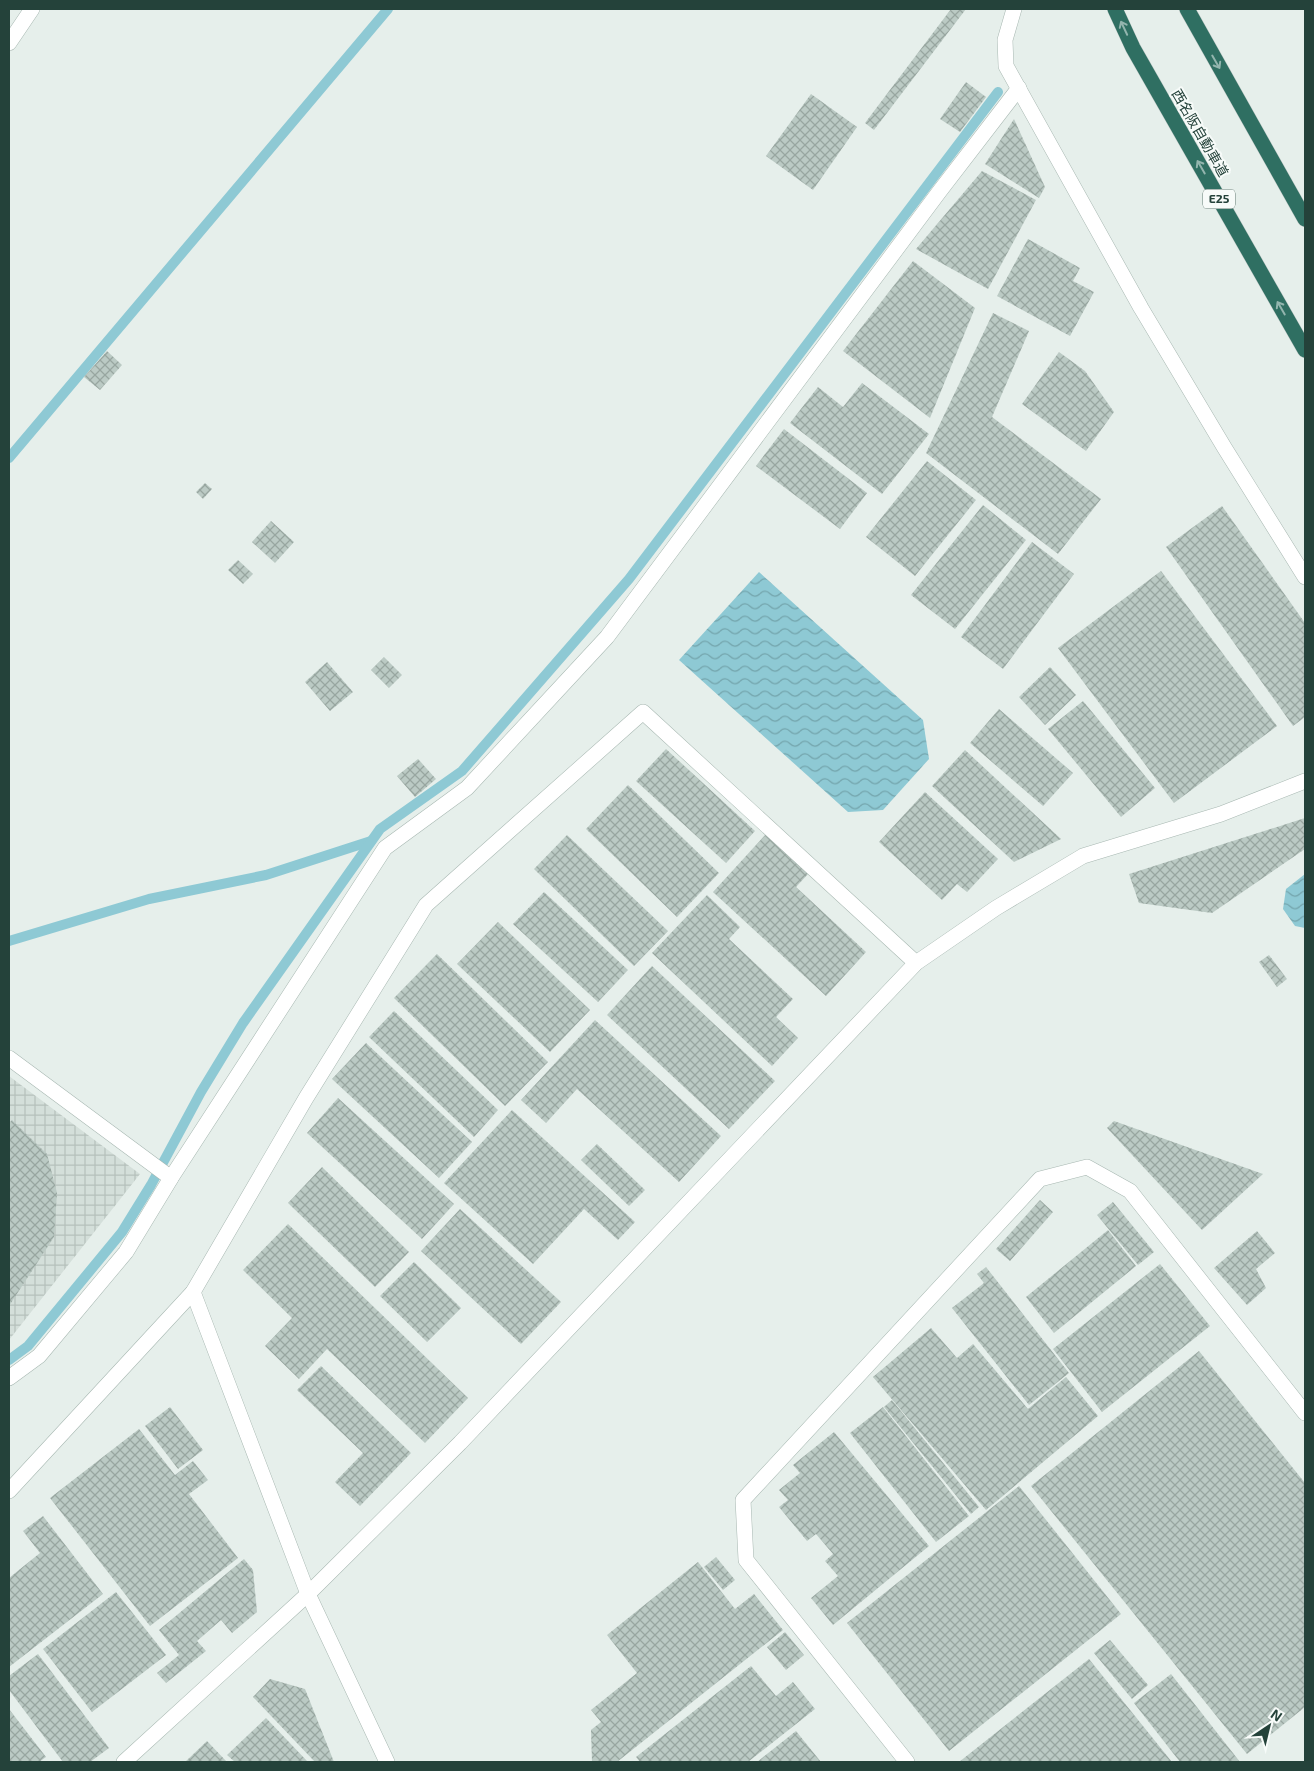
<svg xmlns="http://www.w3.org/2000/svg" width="1314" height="1771" font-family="'Exo 2','Noto Sans JP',sans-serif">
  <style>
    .industrial { fill: url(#industrial-grid) }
    .water { fill: url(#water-waves) }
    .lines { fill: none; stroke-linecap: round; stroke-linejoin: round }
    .stream { stroke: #8ec9d4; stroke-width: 10 }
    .building { fill: url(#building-cross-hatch) }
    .minor-casing { stroke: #a8b8b2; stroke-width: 16 }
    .highway-casing { stroke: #c2cac8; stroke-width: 16 }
    .minor { stroke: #fff; stroke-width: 15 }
    .highway { stroke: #2f6f62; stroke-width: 15 }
    .oneway { stroke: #93b5ae }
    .labels { text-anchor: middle; stroke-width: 4; stroke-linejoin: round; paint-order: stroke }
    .shield { fill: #f7fbf9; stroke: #637a73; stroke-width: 1 }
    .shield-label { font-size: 12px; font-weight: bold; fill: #24423a }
    .street-label { font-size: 14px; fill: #24423a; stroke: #f7fbf9 }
  </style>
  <defs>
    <pattern id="industrial-grid" width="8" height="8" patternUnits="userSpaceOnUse" patternTransform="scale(1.25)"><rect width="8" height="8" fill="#d4dfda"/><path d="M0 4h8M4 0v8" fill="none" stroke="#b6c1bc"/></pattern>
    <pattern id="water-waves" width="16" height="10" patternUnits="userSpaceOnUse" patternTransform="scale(1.25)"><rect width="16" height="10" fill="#8ec9d4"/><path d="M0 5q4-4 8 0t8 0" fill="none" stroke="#74a5ad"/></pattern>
    <pattern id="building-cross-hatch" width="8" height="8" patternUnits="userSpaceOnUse" patternTransform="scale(1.25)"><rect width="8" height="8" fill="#bbcac4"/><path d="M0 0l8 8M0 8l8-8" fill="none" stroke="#98a6a0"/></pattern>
  </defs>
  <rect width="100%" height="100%" fill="#e6efeb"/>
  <polygon class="industrial" points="9,1076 140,1174 9,1340"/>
  <g class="water">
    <polygon points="759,572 923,720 929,759 883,810 848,812 679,660"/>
    <polygon points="1305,874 1305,928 1295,926 1283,909 1286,889"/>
  </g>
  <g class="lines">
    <g class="stream">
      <polyline points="9,458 388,9"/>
      <polyline points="9,941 149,899 266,875 371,841"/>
      <polyline points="9,1360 28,1346 122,1232 151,1185 201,1092 243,1023 380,829 462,771 629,579 998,92"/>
    </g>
  </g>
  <g class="building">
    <polygon points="951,9 966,9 874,130 865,123"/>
    <polygon points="966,82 986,97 960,132 940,119"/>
    <polygon points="811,94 857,127 813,190 766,156"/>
    <polygon points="1014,119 1045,187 1039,198 985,164"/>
    <polygon points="982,171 1036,200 988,289 916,249"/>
    <polygon points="1028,239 1080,268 1073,281 1094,292 1070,336 997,296"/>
    <polygon points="913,261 975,308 930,418 843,351"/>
    <polygon points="993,313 1029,331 992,417 1101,499 1058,554 926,453"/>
    <polygon points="107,351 122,365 100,390 84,377"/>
    <polygon points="1059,352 1085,371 1114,412 1086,451 1022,404"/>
    <polygon points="862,383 929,434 882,494 790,423 818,387 843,407"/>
    <polygon points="784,429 867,493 840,529 756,466"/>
    <polygon points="927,461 976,500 915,576 866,537"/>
    <polygon points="205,483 212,489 203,499 196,492"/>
    <polygon points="983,505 1026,540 955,629 911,595"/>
    <polygon points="1222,506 1305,623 1305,717 1293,726 1166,547"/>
    <polygon points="271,521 294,542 275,563 252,542"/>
    <polygon points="1032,542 1074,574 1003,669 961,637"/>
    <polygon points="238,560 253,574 243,584 228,570"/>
    <polygon points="1161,571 1277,726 1174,803 1058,648"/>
    <polygon points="384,657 402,675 389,688 371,670"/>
    <polygon points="327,662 353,692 330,711 305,682"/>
    <polygon points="1050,667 1076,695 1045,725 1019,697"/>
    <polygon points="1083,701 1155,788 1121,817 1048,729"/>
    <polygon points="999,709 1073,773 1043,806 970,743"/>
    <polygon points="666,749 755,831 726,863 636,781"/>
    <polygon points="965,750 1061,839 1014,862 932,786"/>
    <polygon points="418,759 436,779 415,797 397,776"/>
    <polygon points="628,785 719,873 677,917 586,829"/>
    <polygon points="925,792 998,859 967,892 957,884 942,900 879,842"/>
    <polygon points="1305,818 1305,849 1212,913 1139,903 1129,874"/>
    <polygon points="766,834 809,873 796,887 866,952 826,996 713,892"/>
    <polygon points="567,835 668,931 634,966 534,869"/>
    <polygon points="544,892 628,970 598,1002 513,924"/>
    <polygon points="707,895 740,927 729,939 793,999 776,1017 798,1038 772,1066 652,953"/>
    <polygon points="498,922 590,1010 550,1052 457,964"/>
    <polygon points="437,954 548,1062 505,1106 394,998"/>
    <polygon points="1269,955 1287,979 1277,987 1259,962"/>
    <polygon points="652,966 775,1081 729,1129 607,1015"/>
    <polygon points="394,1011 498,1110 474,1137 369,1037"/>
    <polygon points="595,1020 721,1136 679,1182 577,1089 546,1123 521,1100"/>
    <polygon points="366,1043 472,1142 439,1178 332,1079"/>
    <polygon points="338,1098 454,1204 422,1239 307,1133"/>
    <polygon points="512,1110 635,1222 618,1240 584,1209 533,1264 444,1183"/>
    <polygon points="12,1120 47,1154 57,1193 54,1237 9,1306 9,1123"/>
    <polygon points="1114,1121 1263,1174 1202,1230 1107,1128"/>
    <polygon points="597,1144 645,1190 629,1206 581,1160"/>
    <polygon points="322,1167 409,1252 375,1287 288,1203"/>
    <polygon points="1040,1200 1053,1212 1010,1261 996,1249"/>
    <polygon points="1113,1202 1154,1252 1138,1265 1097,1215"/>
    <polygon points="460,1209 561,1302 521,1344 421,1251"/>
    <polygon points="288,1224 468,1398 425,1443 327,1349 299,1379 265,1346 292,1318 243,1270"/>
    <polygon points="1108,1230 1136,1266 1054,1333 1026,1297"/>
    <polygon points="1257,1231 1275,1253 1256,1269 1266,1288 1247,1305 1214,1268"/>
    <polygon points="414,1262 461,1308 427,1342 380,1296"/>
    <polygon points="1160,1264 1210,1326 1102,1412 1053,1349"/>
    <polygon points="986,1267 1069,1373 1029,1405 952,1308 984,1283 977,1274"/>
    <polygon points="931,1328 957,1358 973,1344 1028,1409 1066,1377 1098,1416 986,1510 873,1377"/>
    <polygon points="1199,1351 1305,1483 1305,1707 1247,1754 1031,1486"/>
    <polygon points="321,1366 411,1453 360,1506 335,1482 363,1453 297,1390"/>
    <polygon points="892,1400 979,1507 971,1514 884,1407"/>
    <polygon points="170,1407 203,1450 178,1469 145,1426"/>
    <polygon points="883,1407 969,1516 936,1542 850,1433"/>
    <polygon points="139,1429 175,1475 193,1461 208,1480 189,1494 238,1558 150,1626 50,1498"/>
    <polygon points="834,1432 929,1546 833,1625 811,1598 838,1576 825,1561 833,1554 816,1534 807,1541 779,1507 788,1500 779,1490 800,1473 793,1465"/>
    <polygon points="1019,1486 1121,1614 949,1751 847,1623"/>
    <polygon points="43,1516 103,1594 9,1667 9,1578 40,1553 23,1531"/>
    <polygon points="716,1557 735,1580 723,1590 704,1567"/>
    <polygon points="244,1559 253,1570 257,1612 232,1633 221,1620 197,1641 206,1651 166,1683 157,1673 179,1655 159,1630"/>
    <polygon points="698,1562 735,1609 754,1594 783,1630 617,1762 592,1762 591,1730 601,1722 591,1710 637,1673 607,1635"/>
    <polygon points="116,1592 166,1655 92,1712 43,1649"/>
    <polygon points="785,1632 804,1655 786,1670 767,1647"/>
    <polygon points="1110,1640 1148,1685 1132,1699 1094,1653"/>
    <polygon points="38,1654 109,1748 90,1762 63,1762 9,1690 9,1676"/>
    <polygon points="1089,1659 1172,1762 959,1762"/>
    <polygon points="751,1666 776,1696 793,1682 815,1709 748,1762 640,1762 636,1757"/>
    <polygon points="1171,1674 1240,1762 1180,1762 1134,1703"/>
    <polygon points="270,1679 305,1689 334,1762 315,1762 253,1697"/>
    <polygon points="9,1709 46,1757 39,1762 9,1762"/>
    <polygon points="266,1718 308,1762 235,1762 227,1755"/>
    <polygon points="796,1731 821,1762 757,1762"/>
    <polygon points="207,1741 227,1762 185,1762"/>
  </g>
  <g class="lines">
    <defs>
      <g id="minor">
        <polyline points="1014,9 1005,40 1006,66 1141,308 1224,447 1305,577"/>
        <polyline points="9,43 32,9"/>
        <polyline points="9,1058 171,1178"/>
        <polyline points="193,1292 308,1594 387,1762"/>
        <polyline points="9,1378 39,1356 126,1252 171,1178 385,848 467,788 607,637 939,192 1019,88"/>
        <polyline points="9,1491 193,1292 306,1098 426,905 643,712 916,963"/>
        <polyline points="124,1762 308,1594 460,1443 916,963 996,908 1083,856 1221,814 1305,781"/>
        <polyline points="907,1762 746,1560 743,1500 1040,1179 1087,1167 1130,1191 1305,1413"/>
      </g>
      <g id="highway">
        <polyline points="1115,9 1133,48 1305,350"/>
        <polyline points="1187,9 1305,219"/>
      </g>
    </defs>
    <use href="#minor" class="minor-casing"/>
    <use href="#highway" class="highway-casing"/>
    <use href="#minor" class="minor"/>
    <use href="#highway" class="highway"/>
  </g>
  <defs><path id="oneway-shaft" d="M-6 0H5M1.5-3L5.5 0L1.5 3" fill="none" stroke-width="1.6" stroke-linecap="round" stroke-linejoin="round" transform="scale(1.25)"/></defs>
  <g class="oneway">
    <use href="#oneway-shaft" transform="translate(1124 28) rotate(-115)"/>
    <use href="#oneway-shaft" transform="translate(1216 62) rotate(60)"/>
    <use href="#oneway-shaft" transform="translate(1201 167) rotate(-120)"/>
    <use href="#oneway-shaft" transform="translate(1281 308) rotate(-120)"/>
  </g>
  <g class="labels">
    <rect class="shield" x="1203" y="189.5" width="32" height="19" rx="4"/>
    <g class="shield-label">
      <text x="1219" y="203">E25</text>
    </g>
    <g class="street-label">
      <text transform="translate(1200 133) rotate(60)" y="5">西名阪自動車道</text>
    </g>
  </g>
  <rect width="1314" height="1771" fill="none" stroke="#24423a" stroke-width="20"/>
  <g transform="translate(1269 1726) rotate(35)" stroke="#f7fbf9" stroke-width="4" paint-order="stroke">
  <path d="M0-4L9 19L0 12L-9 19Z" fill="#24423a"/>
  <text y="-8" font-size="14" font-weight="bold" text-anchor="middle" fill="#24423a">N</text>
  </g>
</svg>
